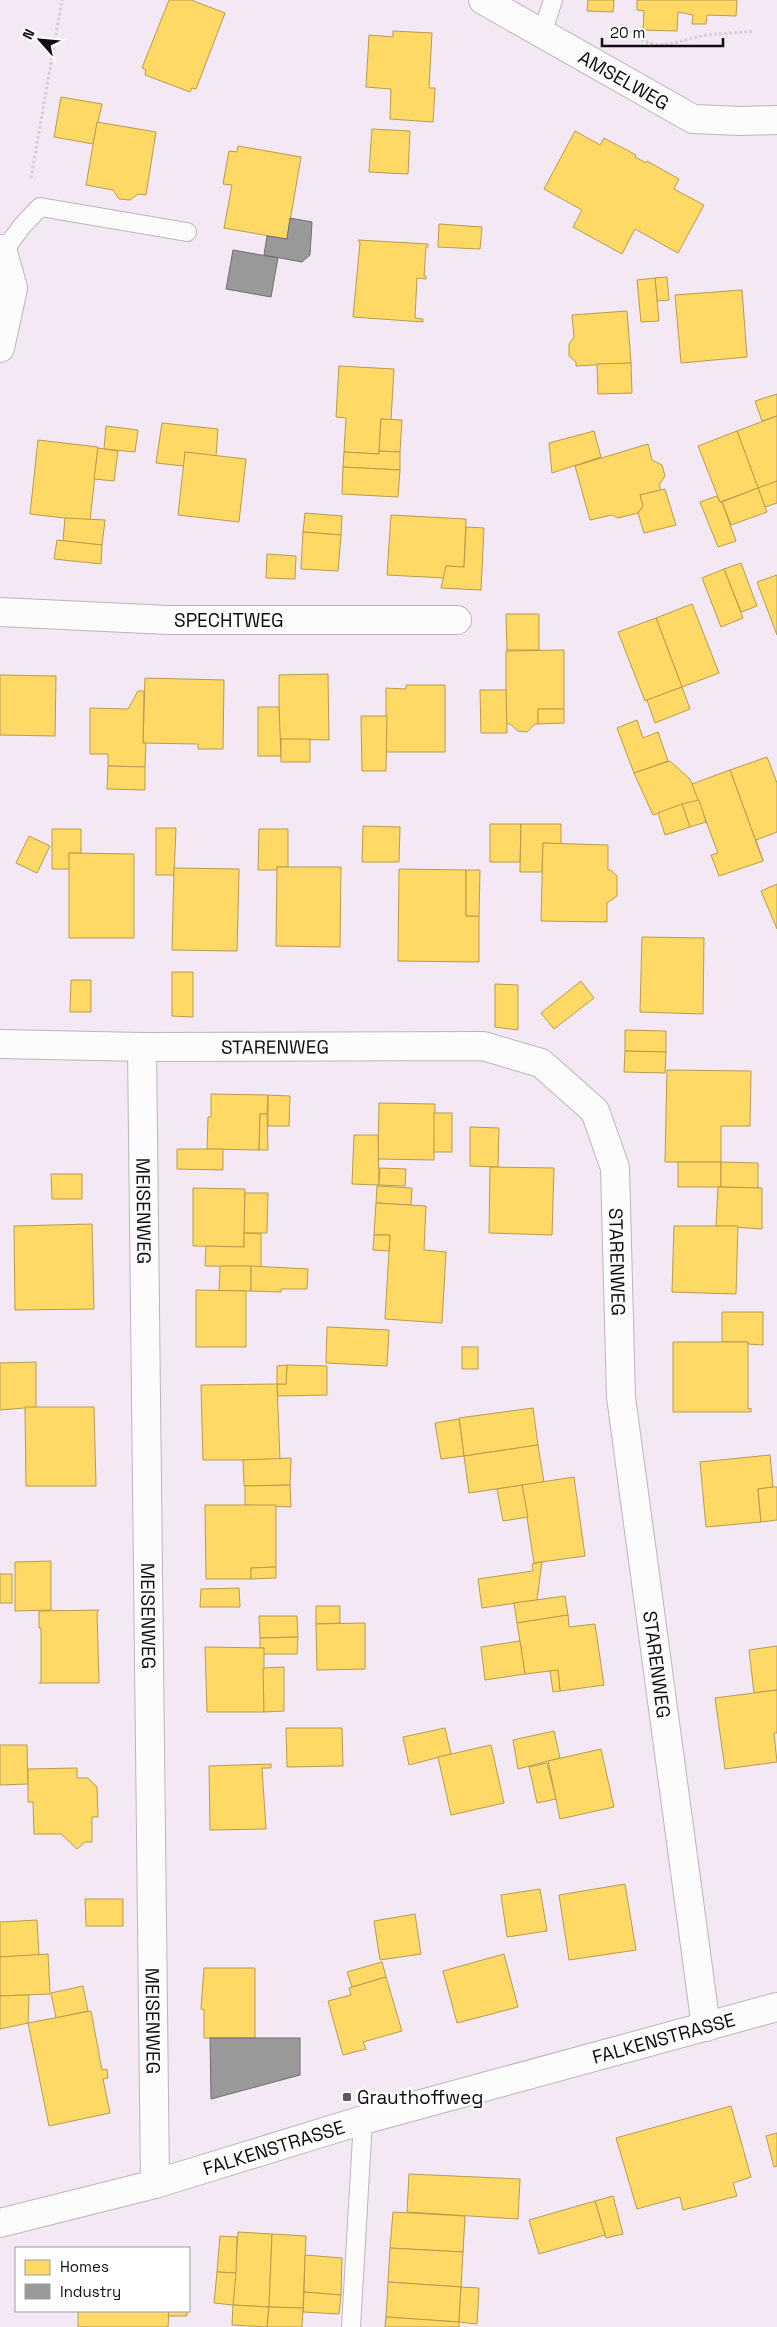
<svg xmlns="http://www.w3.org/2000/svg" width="777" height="2327" font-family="'Space Grotesk',sans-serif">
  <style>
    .homes { fill: #ffd966; stroke: #b89b4d }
    .industry { fill: #999; stroke: #706e70 }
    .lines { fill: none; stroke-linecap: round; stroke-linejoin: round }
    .lane-casing { stroke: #bcb4bd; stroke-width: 20 }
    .street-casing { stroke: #bcb4bd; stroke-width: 30 }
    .path { stroke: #d2ced2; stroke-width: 3; stroke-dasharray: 2.5 2.5; stroke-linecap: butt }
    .lane { stroke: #fdfcfd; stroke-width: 18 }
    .street { stroke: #fdfcfd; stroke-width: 28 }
    .poi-dot { fill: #605861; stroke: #fff; stroke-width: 2 }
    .labels { text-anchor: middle; stroke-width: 5; stroke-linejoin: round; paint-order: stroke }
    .street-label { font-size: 19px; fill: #110b12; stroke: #fff }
    .poi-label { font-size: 19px; fill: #110b12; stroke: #fff; text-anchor: start }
  </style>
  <rect width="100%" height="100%" fill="#f3e8f4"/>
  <g class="homes">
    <polygon points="169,0 191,0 225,13 196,89 192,88 190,92 145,75 146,70 142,68"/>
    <polygon points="588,0 614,0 613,12 587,11"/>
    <polygon points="637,0 737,0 736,16 707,15 706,24 692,24 693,15 678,12 677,31 643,30 644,11 637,10"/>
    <polygon points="393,31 432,33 429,88 435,88 433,122 390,119 391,89 366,87 369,35 393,37"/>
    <polygon points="61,97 102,104 93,144 54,137"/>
    <polygon points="97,122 156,132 146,195 138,194 130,200 119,199 113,190 86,185"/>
    <polygon points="372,129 410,131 408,174 369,172"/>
    <polygon points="575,131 600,145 604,138 636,155 635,157 646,163 647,161 679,179 674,189 704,205 678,253 635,229 622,254 573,227 582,210 544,189"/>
    <polygon points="238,146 301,157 287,239 224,228 232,185 223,184 229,151 237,152"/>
    <polygon points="439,224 482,227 480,249 438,247"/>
    <polygon points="358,240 428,244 428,247 426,247 424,276 426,276 426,279 417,278 415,318 423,319 423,322 353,317 360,243"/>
    <polygon points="667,277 669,300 657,301 655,278"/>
    <polygon points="655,278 659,321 641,322 637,280"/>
    <polygon points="742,290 747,357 681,363 675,295"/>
    <polygon points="627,311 631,363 576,366 576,362 569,356 569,344 574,337 572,315"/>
    <polygon points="631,363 632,393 598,394 597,364"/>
    <polygon points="339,366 394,369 391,420 381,419 379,454 344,452 346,418 336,417"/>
    <polygon points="777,394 777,416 762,421 755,401"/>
    <polygon points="777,416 777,481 758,488 737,431"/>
    <polygon points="381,419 402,420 400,452 379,451"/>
    <polygon points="162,423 218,429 216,456 185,452 184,466 156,463"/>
    <polygon points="106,426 138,430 135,452 104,449"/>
    <polygon points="594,431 601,457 552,473 549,443"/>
    <polygon points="737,431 758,488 720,502 698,446"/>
    <polygon points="38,440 98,447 90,521 30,514"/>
    <polygon points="648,444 652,460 662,465 665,476 659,485 661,490 640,495 643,506 638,513 618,518 612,515 590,520 575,466"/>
    <polygon points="98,448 118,451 114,481 94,479"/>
    <polygon points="379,451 400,452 400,470 343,467 344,452 379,454"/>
    <polygon points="185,452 246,459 239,522 178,515"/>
    <polygon points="343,467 400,470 398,497 342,494"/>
    <polygon points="777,481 777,503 765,507 758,488"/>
    <polygon points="758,488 767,512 731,525 722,502"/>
    <polygon points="665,489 676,525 644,533 638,513 643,506 640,495"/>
    <polygon points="717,496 720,502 722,502 736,541 718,547 700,502"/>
    <polygon points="305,513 342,516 341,535 303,532"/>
    <polygon points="391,515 466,519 464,567 446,566 445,578 387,575"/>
    <polygon points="65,518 105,520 102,545 63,541"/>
    <polygon points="466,527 484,528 481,590 441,588 446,566 464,567"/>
    <polygon points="303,532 341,535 338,571 301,569"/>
    <polygon points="57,540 102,545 101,564 54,559"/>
    <polygon points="267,554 296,556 295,579 266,578"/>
    <polygon points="741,563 757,606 741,612 724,569"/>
    <polygon points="724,569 743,618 721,627 702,578"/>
    <polygon points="777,575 777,635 757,582"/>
    <polygon points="692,604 719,673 682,687 656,618"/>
    <polygon points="506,614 539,614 539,650 507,650"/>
    <polygon points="656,618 682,687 645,701 618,632"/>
    <polygon points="564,650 564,709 538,709 538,724 535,724 527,732 518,731 510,724 506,724 506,651"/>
    <polygon points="328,674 329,740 279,739 279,675"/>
    <polygon points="0,675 56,676 55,736 0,735"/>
    <polygon points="145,678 224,680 223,749 198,749 198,744 143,743"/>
    <polygon points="406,685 445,685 445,752 386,752 386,688 406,689"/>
    <polygon points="682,687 690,709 655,723 647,700"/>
    <polygon points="480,690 506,690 507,733 481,733"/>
    <polygon points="138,691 144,691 143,743 146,743 145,767 108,766 108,754 90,754 90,708 128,709"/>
    <polygon points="258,707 279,707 281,756 258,756"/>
    <polygon points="538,709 564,709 564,723 538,724"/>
    <polygon points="361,716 387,716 386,771 362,771"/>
    <polygon points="637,720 643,738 658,732 668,761 634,773 617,728"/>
    <rect x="281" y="739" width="29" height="23"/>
    <polygon points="767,757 777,783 777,832 756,840 763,861 730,770"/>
    <polygon points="670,761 690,779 699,800 653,815 634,773"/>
    <polygon points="108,766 145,767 145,790 107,789"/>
    <polygon points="730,770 763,861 719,876 711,855 718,853 692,784"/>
    <polygon points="699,800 706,822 690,827 682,804"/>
    <polygon points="682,804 690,827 665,835 658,813"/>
    <polygon points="490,824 521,824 520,862 490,862"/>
    <polygon points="521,824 561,824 561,844 543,843 542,872 520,872"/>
    <polygon points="363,826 400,827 399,862 362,862"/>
    <polygon points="156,828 176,828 174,875 156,875"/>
    <polygon points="52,829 81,829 81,853 69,853 70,869 52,869"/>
    <polygon points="259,829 288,829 288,867 277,867 277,870 258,870"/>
    <polygon points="29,836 50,846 37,873 16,863"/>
    <polygon points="543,843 608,845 608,870 611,870 617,876 617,896 607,903 607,922 541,921"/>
    <polygon points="69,853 134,854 134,938 69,938"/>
    <polygon points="277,867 341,867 340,947 276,946"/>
    <polygon points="174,868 239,869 237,951 172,950"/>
    <polygon points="399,869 466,870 466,916 479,916 479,962 398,961"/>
    <polygon points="466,870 480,870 479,916 466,916"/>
    <polygon points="777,884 777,929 761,891"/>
    <polygon points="642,937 704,938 703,1014 640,1012"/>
    <polygon points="172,972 193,972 193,1017 172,1016"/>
    <polygon points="71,980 91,980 91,1012 70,1012"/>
    <polygon points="581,981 594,998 554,1029 541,1013"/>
    <polygon points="495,984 518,985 518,1030 495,1027"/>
    <polygon points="625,1030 666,1031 666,1052 625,1051"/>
    <polygon points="625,1051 666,1052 665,1073 624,1072"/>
    <polygon points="667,1070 751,1071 750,1126 721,1126 721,1162 665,1162"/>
    <polygon points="211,1094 268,1095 267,1114 260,1114 259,1150 207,1149 208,1117 211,1117"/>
    <polygon points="268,1095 290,1096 289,1126 268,1126"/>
    <polygon points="379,1103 435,1104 434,1160 378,1159"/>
    <rect x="434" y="1113" width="18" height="39"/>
    <polygon points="260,1114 267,1114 268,1150 259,1150"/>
    <polygon points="470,1127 499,1128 498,1167 470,1166"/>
    <polygon points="354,1135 378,1135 379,1185 352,1184"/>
    <polygon points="177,1149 223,1149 223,1170 177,1169"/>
    <rect x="678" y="1162" width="43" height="25"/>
    <polygon points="721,1162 758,1163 758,1188 721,1187"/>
    <polygon points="490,1167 554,1168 552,1235 489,1233"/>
    <polygon points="380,1168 406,1169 405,1186 379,1185"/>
    <polygon points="51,1174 82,1174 82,1199 52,1199"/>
    <polygon points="377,1186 412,1188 411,1205 376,1203"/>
    <polygon points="718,1187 762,1188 762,1229 716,1226"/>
    <polygon points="193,1188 245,1189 244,1247 193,1246"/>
    <polygon points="245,1193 268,1193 267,1233 244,1233"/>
    <polygon points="376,1203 426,1206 424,1250 446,1252 442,1323 385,1319 390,1235 374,1235"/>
    <polygon points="92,1224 94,1309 15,1310 14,1226"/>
    <polygon points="674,1226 738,1226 736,1294 672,1292"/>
    <polygon points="244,1233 261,1234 261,1267 205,1266 206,1246 244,1247"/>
    <polygon points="374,1235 390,1235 389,1251 373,1250"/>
    <polygon points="220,1266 251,1266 251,1291 219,1291"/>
    <polygon points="251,1266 308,1269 307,1289 281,1289 281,1292 251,1291"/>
    <polygon points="196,1290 246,1291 246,1347 196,1347"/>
    <polygon points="722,1312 763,1312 763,1345 748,1344 748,1342 722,1342"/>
    <polygon points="327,1327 389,1330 387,1366 326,1363"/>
    <polygon points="673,1342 748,1342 748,1409 751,1408 751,1412 673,1412"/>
    <rect x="462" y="1347" width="16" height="22"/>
    <polygon points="36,1362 36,1407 0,1410 0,1363"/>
    <polygon points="287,1365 327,1366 327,1395 278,1396 277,1384 286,1384"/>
    <polygon points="287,1365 286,1384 277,1384 277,1366"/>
    <polygon points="277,1384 280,1460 203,1460 201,1385"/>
    <polygon points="25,1407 94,1407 96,1486 26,1486"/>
    <polygon points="533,1408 538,1445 464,1456 459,1418"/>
    <polygon points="459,1419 464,1456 441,1459 435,1423"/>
    <polygon points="538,1445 544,1482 469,1493 464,1456"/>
    <polygon points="770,1455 773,1487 758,1489 761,1522 706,1527 700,1462"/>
    <polygon points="291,1458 290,1485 244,1486 243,1460"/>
    <polygon points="574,1477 585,1556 534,1563 522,1485"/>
    <polygon points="290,1485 291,1507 245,1505 245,1486"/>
    <polygon points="522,1485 528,1517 503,1521 497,1489"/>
    <polygon points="773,1487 777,1487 777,1520 761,1522 758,1489"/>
    <polygon points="205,1505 276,1505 276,1567 251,1568 251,1579 206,1579"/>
    <polygon points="51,1561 51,1610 15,1611 15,1562"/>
    <polygon points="542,1562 537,1600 482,1608 478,1579 533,1571 532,1564"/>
    <polygon points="276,1567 276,1578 251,1579 251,1568"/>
    <rect x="0" y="1574" width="12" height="29"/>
    <polygon points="239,1588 240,1607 200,1607 201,1589"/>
    <polygon points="565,1596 568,1615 517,1623 514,1603"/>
    <polygon points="316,1606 340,1606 340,1623 316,1624"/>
    <polygon points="99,1610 97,1612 99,1683 39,1683 41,1681 41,1628 39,1628 39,1611"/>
    <polygon points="568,1615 569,1627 595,1624 604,1685 560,1691 558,1670 525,1674 517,1623"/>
    <polygon points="259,1616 297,1616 298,1637 260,1638"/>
    <polygon points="365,1623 365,1669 317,1670 316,1624"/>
    <polygon points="298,1637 297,1654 263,1654 264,1648 260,1648 260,1638"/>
    <polygon points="520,1641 525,1674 485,1680 481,1647"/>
    <polygon points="777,1646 777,1690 754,1693 749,1650"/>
    <polygon points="205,1647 264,1648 264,1712 207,1712"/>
    <polygon points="284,1667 284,1711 264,1712 263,1668"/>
    <polygon points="558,1670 560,1691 553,1692 550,1671"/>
    <polygon points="777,1690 777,1733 774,1733 777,1762 725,1769 715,1698"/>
    <polygon points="286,1728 342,1728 343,1766 287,1767"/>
    <polygon points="445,1728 451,1754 409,1765 403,1737"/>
    <polygon points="554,1731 560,1758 518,1769 513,1740"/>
    <polygon points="0,1745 27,1745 28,1784 0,1785"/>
    <polygon points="491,1745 504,1803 451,1815 438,1757"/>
    <polygon points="601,1749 614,1807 560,1819 548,1761"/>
    <polygon points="547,1763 556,1799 537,1803 529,1767"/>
    <polygon points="271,1764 271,1768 262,1768 266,1829 210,1830 209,1766"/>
    <polygon points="77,1768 77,1778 88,1778 97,1787 98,1817 92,1817 92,1842 85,1842 77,1849 61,1834 34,1834 33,1802 28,1802 28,1769"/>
    <polygon points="625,1884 636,1950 569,1960 559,1895"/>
    <polygon points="540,1889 547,1931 507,1937 501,1895"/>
    <polygon points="85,1899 123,1899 123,1926 86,1926"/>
    <polygon points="415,1914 421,1954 380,1960 374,1921"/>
    <polygon points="37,1920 39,1955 0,1957 0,1922"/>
    <polygon points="48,1954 50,1994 0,1996 0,1957"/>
    <polygon points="504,1954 518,2007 457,2023 443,1971"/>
    <polygon points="382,1962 386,1977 352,1987 347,1972"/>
    <polygon points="204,1968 255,1968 255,2038 204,2038 204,2010 201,2009"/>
    <polygon points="386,1977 402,2031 363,2042 366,2049 343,2055 328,2001 351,1995 349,1988"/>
    <polygon points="83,1986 88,2011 56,2018 51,1993"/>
    <polygon points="29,1995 28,2023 0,2029 0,1996"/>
    <polygon points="91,2011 102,2070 107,2069 108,2078 103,2079 110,2113 49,2126 28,2023"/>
    <polygon points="731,2106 751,2177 733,2183 737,2196 683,2210 680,2197 637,2209 616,2138"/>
    <polygon points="777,2133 777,2166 774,2167 766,2136"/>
    <polygon points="409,2174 520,2179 518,2219 407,2212"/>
    <polygon points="613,2196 623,2234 606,2238 595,2201"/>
    <polygon points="595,2201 605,2235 539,2254 529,2220"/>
    <polygon points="393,2212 465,2216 463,2252 390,2248"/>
    <polygon points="238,2232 272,2234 269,2307 233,2305"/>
    <polygon points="272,2234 306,2236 303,2308 269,2307"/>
    <polygon points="220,2236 237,2237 236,2273 217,2272"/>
    <polygon points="390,2248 463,2252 461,2287 388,2282"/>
    <polygon points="305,2255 342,2258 341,2295 304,2292"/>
    <polygon points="217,2272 236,2273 233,2305 214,2303"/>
    <polygon points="388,2282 461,2287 459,2322 386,2317"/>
    <polygon points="461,2287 479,2288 477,2324 459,2322"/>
    <polygon points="304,2292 341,2295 339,2314 303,2312"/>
    <polygon points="233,2305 269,2307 267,2327 232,2325"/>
    <polygon points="269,2307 303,2308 302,2327 267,2327"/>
    <polygon points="78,2311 169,2311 168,2327 78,2327"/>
    <polygon points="169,2311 187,2311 187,2316 168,2316"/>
    <polygon points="386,2317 459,2322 459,2327 385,2327"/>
  </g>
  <g class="industry">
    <polygon points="290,218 312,222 310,255 302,262 264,255 267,236 287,239"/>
    <polygon points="233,250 278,258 271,297 226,289"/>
    <polygon points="210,2038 300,2038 300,2075 211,2099"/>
  </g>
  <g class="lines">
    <defs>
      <g id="lane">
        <polyline points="542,34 553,0"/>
        <polyline points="3,252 22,226 40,207 187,232"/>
        <polyline points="351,2327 363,2120"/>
      </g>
      <g id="street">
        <path id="s1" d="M483,0L693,119L740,121L776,120"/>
        <polyline points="0,249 3,252 13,288 0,348"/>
        <path id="s2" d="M0,612L168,620H457"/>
        <path id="s3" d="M0,1044L142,1047L483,1046L541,1063L595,1111L615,1168L621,1397L706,2027"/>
        <path id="s4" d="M142,1047L155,2184"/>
        <path id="s5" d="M0,2223L155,2184L363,2120L777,2007"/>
      </g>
    </defs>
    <use href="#lane" class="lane-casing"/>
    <use href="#street" class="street-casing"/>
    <g class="path">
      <path d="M621,25C657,56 666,43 707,35C722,33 739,33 754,31"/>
      <polyline points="31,178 62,0"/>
    </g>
    <use href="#lane" class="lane"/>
    <use href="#street" class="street"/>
  </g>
  <rect class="poi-dot" x="342" y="2092" width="10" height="10" rx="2.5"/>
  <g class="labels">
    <g class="street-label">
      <text dy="7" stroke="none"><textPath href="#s1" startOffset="162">AMSELWEG</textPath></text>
      <text dy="7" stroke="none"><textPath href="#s2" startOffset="229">SPECHTWEG</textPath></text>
      <text dy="7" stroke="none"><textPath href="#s3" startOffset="275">STARENWEG</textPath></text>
      <text dy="7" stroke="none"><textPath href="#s4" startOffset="164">MEISENWEG</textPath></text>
      <text dy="7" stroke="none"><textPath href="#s3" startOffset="770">STARENWEG</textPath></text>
      <text dy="7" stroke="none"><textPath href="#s4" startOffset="569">MEISENWEG</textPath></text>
      <text dy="7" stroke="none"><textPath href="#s3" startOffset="1175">STARENWEG</textPath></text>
      <text dy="7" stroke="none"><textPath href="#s4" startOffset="974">MEISENWEG</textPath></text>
      <text dy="7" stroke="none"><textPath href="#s5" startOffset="689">FALKENSTRASSE</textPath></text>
      <text dy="7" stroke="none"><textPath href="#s5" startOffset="284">FALKENSTRASSE</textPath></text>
    </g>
    <g class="poi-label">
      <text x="357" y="2104">Grauthoffweg</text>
    </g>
  </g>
  <rect x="15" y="2247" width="175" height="65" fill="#ffffff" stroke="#a09da0"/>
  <rect x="25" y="2260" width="25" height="15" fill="#ffd966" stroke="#a09da0"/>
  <text x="60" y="2272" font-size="15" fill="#110b12">Homes</text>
  <rect x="25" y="2284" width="25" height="15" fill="#999999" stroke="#a09da0"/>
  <text x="60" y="2297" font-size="15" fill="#110b12">Industry</text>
  <g transform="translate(40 40) rotate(297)" stroke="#ffffff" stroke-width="4" paint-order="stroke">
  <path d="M0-4L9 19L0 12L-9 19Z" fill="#110b12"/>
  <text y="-8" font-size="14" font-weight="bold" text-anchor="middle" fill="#110b12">N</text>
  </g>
  <path d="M602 38v8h121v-8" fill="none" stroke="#110b12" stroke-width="2.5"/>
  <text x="610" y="38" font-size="15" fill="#110b12" stroke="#ffffff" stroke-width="4" paint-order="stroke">20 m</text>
</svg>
